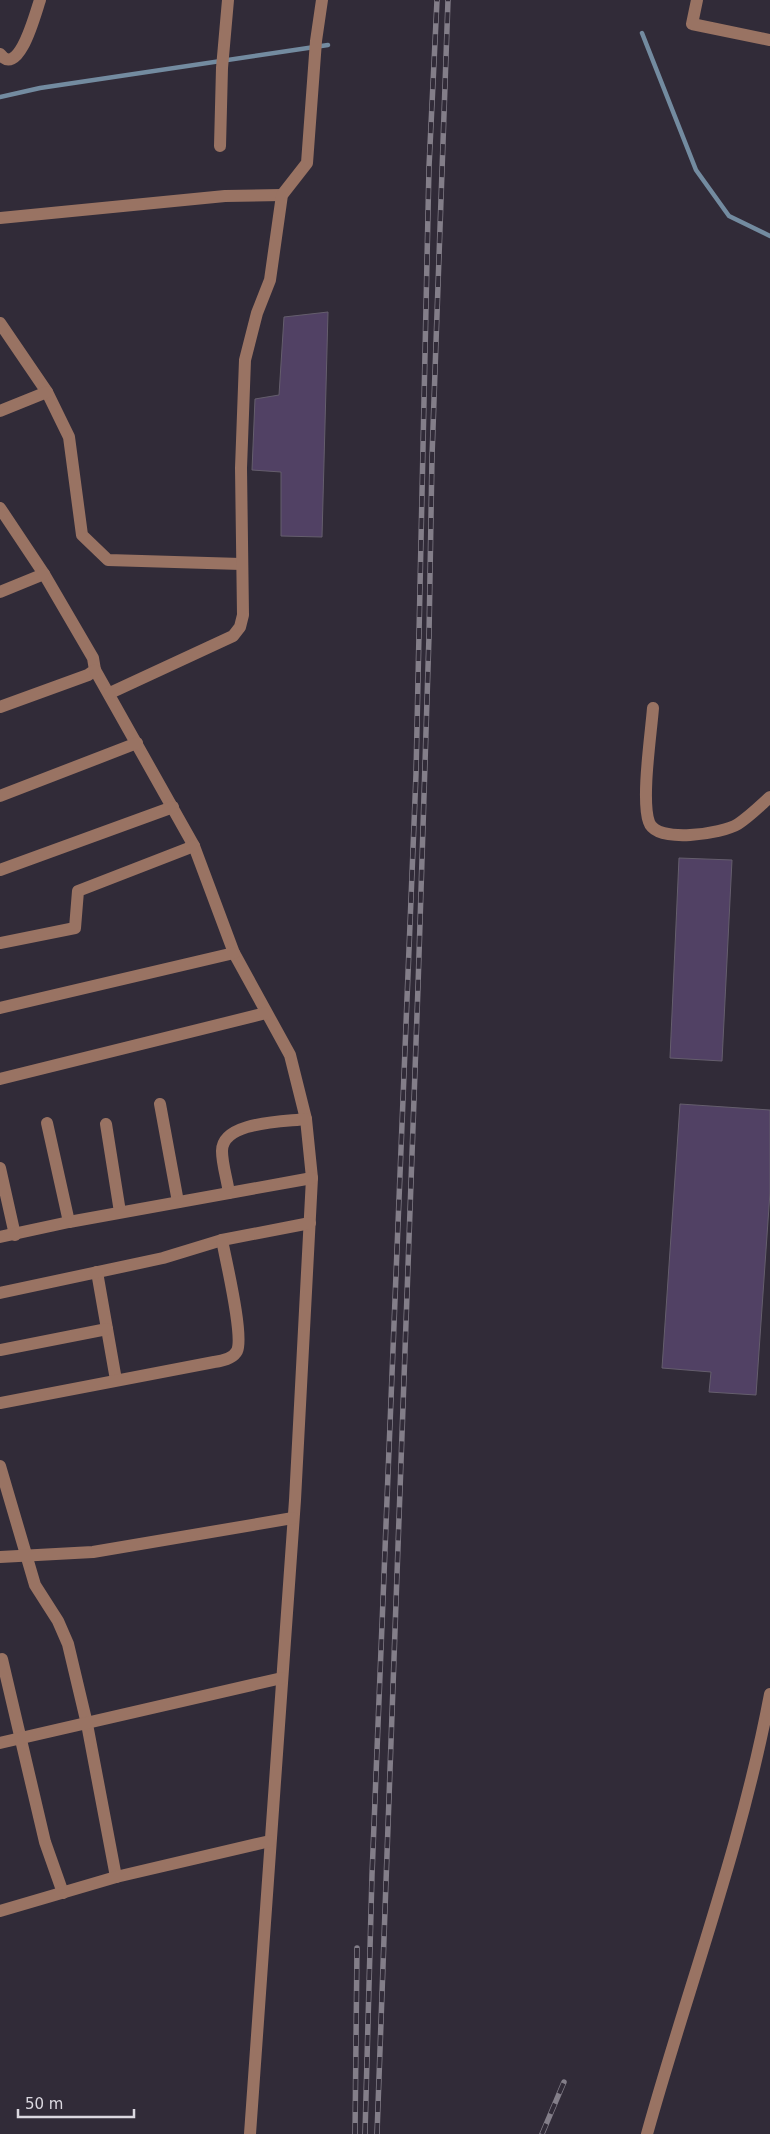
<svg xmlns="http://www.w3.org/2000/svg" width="770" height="2134" font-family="'DejaVu Sans',sans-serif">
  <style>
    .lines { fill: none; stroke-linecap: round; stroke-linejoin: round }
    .stream { stroke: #738ba0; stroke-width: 4.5 }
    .building { fill: #514164; stroke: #655e6d }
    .minor { stroke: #997363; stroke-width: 12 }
    .rail-casing { stroke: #837e89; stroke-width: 5.5 }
    .rail { stroke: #312b38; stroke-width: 4; stroke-dasharray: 11; stroke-linecap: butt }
  </style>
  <rect width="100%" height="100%" fill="#312b38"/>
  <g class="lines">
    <g class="stream">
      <polyline points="642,33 696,170 729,216 770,236"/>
      <polyline points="0,97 40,88 328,45"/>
    </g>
  </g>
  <g class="building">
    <polygon points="328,312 322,537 281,536 281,472 252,470 255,399 279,395 284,317"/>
    <polygon points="679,858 732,860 722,1061 670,1058"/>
    <polygon points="680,1104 770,1110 770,1192 756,1395 709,1392 711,1372 662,1368"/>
  </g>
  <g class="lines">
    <g class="minor">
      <polyline points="697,0 692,24 770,40"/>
      <path d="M0,54C19,79 36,11 40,0"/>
      <polyline points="220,146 222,68 228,0"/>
      <polyline points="0,218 225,196 282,195"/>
      <polyline points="0,323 47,392 69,437 82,535 108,560 241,564"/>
      <polyline points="0,411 47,392"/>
      <polyline points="0,508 44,574 93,658 95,670 88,675 0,707"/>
      <polyline points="0,592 44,574"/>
      <polyline points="95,670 194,846 234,953 290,1055 306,1119 312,1178 295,1500 250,2134"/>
      <polyline points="110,693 233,636 240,627 243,615 241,468 245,360 257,313 270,280 282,195 307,163 316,41 322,0"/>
      <path d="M653,708C651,734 641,800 649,822C656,844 722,834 738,824C749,817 760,806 770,797"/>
      <polyline points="0,796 137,743"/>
      <polyline points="0,870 173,807"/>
      <polyline points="0,943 75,928 78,891 194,846"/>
      <polyline points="0,1008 234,953"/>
      <polyline points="0,1079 266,1013"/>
      <polyline points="160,1104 178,1202"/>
      <polyline points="47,1123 69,1222"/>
      <polyline points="106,1124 120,1212"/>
      <polyline points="0,1168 15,1235"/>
      <path d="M229,1193C227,1179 222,1164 222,1151C222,1121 284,1122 306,1119"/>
      <polyline points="0,1237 69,1222 312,1178"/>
      <polyline points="97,1272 116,1380"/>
      <polyline points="0,1293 163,1258 222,1240 310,1223"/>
      <polyline points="0,1350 107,1329"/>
      <path d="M0,1403L214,1362C222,1361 233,1359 237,1351C244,1336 226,1261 222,1240"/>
      <polyline points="0,1466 35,1585 58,1621 68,1644 87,1724 116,1877"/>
      <polyline points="0,1557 93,1552 293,1518"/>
      <polyline points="2,1659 45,1842 63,1893"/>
      <polyline points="0,1743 282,1678"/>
      <polyline points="0,1911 116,1877 270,1841"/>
      <path d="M647,2134C688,1987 742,1844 770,1694"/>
    </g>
    <defs>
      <g id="rail">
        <polyline points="355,2134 357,1948"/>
        <polyline points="365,2134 372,1875 416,774 429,167 437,0"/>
        <polyline points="377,2134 418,987 429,636 432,457 448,0"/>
        <polyline points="542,2134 564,2082"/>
      </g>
    </defs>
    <use href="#rail" class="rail-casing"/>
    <use href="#rail" class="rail"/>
  </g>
  <path d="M18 2109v8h116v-8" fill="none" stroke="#dbd8e0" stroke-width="2.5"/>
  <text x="25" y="2109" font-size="15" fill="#dbd8e0" stroke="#312b38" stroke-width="4" paint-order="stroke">50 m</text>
</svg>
